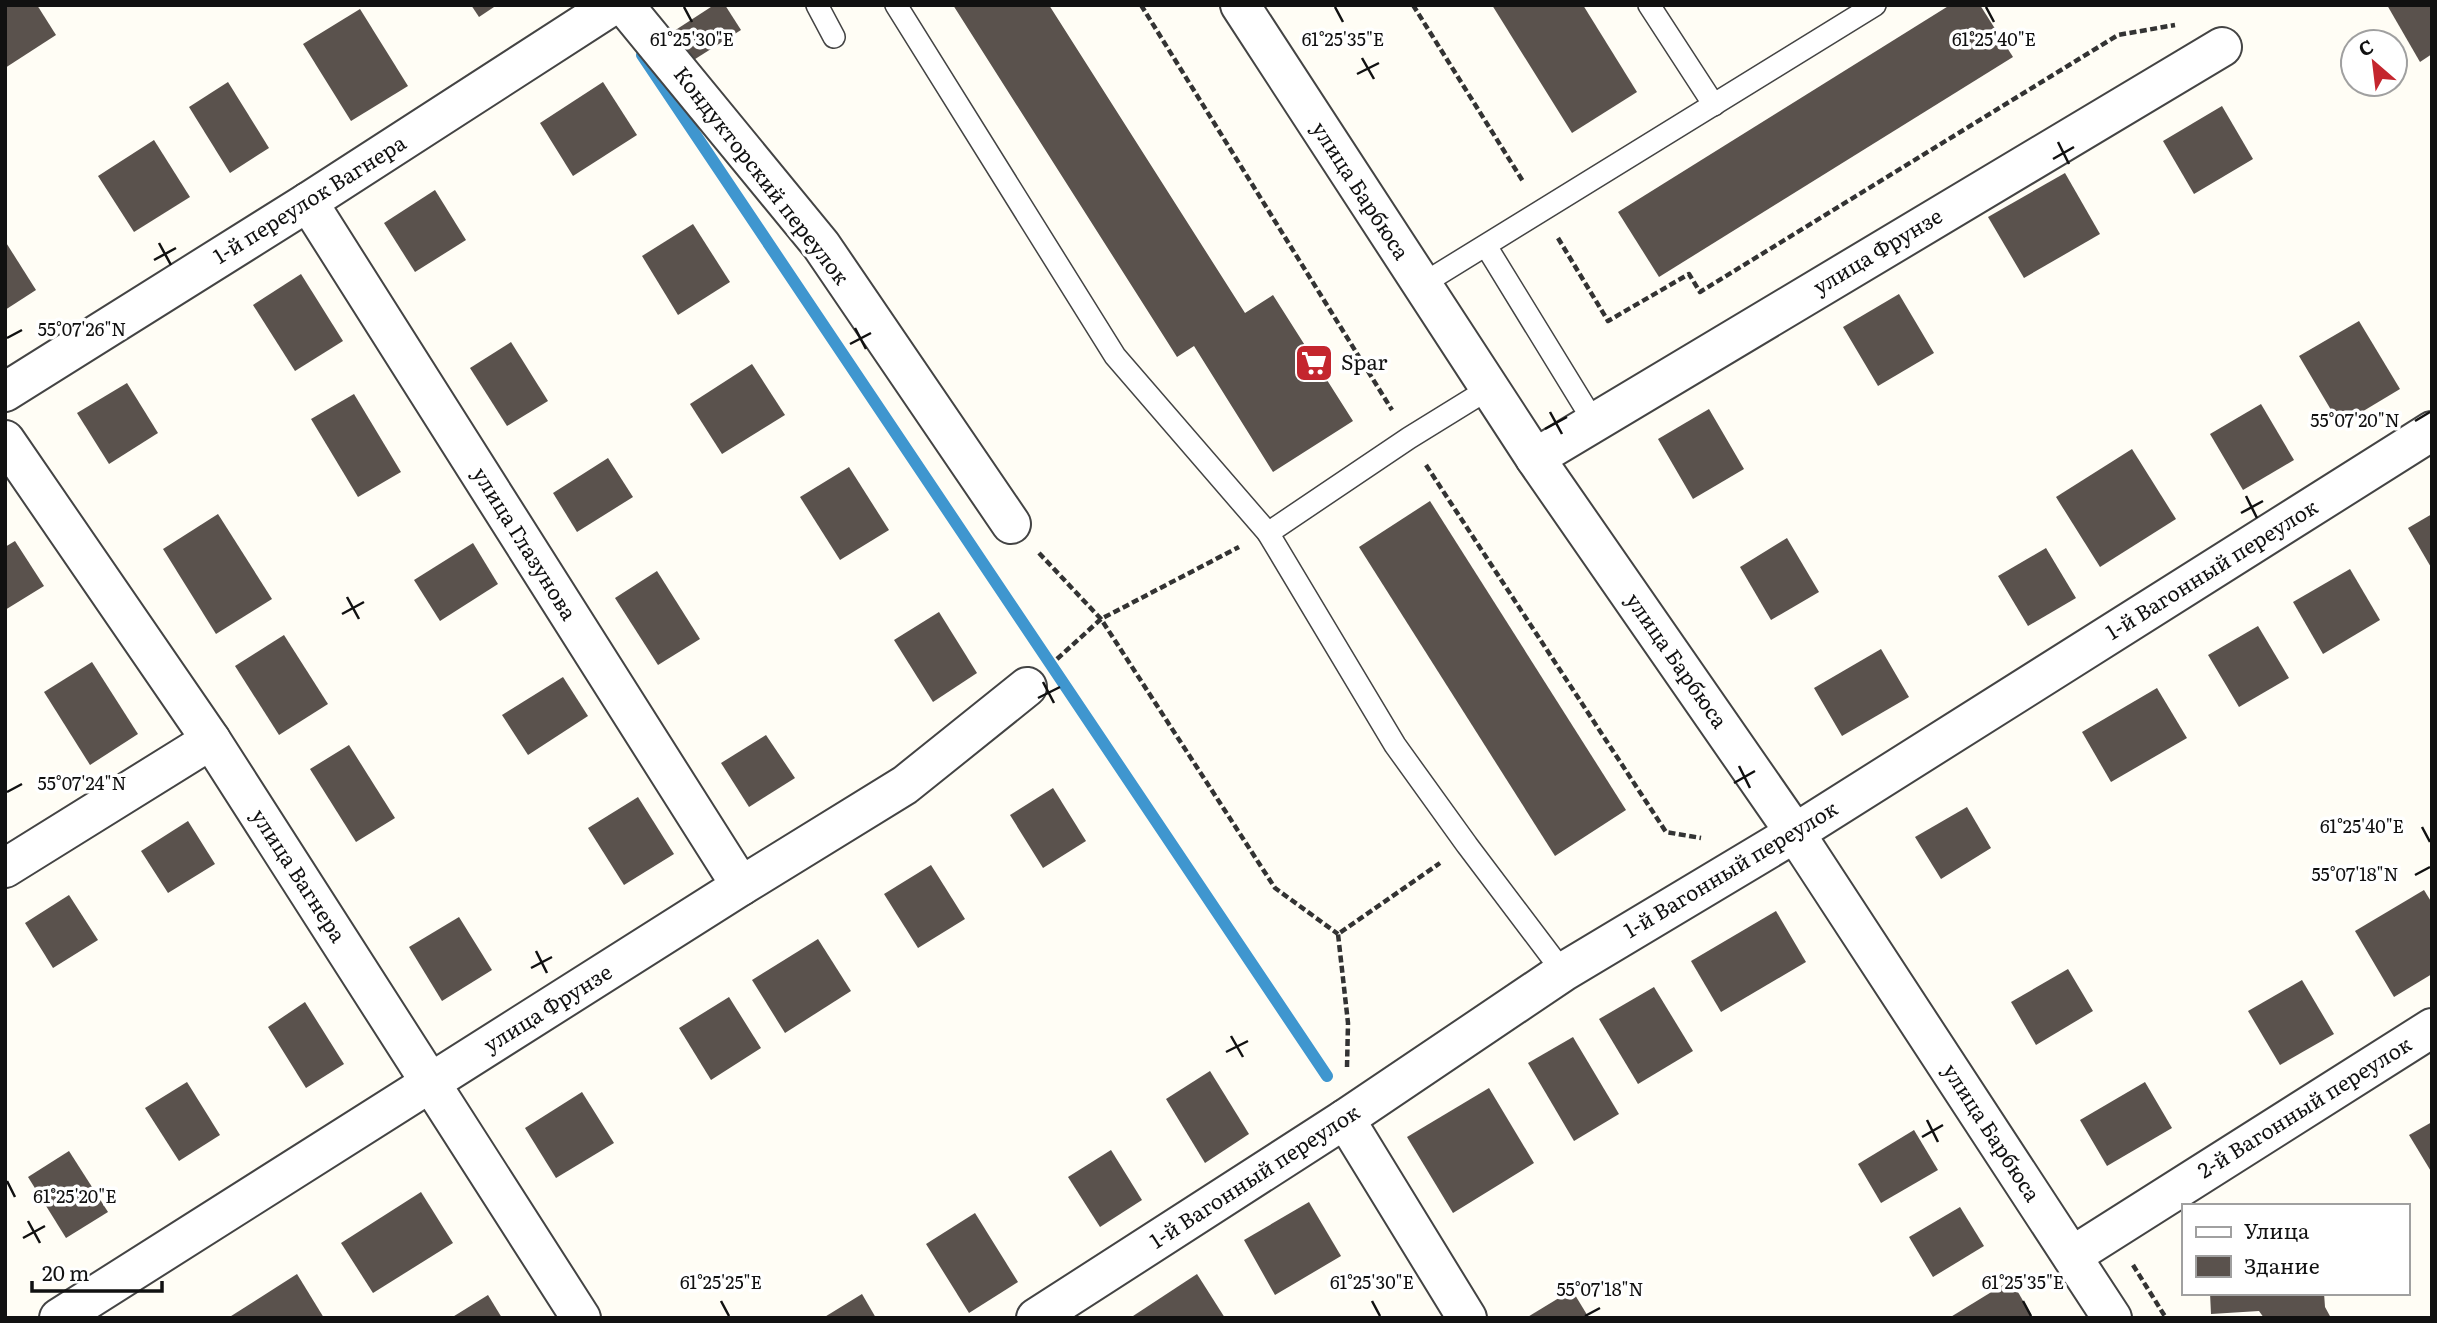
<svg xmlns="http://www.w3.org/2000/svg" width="2437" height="1323" font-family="Literata,serif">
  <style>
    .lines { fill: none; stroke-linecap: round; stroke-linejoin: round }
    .stream { stroke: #3f96cf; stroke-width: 12 }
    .building { fill: #5a524d }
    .service-casing { stroke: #444; stroke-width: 24 }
    .minor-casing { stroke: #444; stroke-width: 42 }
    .tertiary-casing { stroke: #444; stroke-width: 42 }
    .path { stroke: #333; stroke-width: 4.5; stroke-dasharray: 7 3.5; stroke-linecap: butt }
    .service { stroke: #fff; stroke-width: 21 }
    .minor { stroke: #fff; stroke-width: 38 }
    .tertiary { stroke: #fff; stroke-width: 38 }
    .ticks { fill: none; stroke: #111; stroke-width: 2.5 }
    .labels { text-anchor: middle; stroke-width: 7; stroke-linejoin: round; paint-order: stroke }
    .street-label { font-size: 21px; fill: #111; stroke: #fff }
    .poi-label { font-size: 21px; fill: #111; stroke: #fff; text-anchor: start }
    .ticks-label { font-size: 18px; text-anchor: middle; fill: #111; stroke: #fff; stroke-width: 7; stroke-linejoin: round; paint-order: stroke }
  </style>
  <rect width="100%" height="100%" fill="#fffdf5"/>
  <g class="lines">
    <polyline class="stream" points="642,55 1327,1076"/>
  </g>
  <g class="building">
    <polygon points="5,5 37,5 56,35 5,68"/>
    <polygon points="471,5 497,5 479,17"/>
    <polygon points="714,5 725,5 741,30 692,61 674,31"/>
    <polygon points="953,5 1049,5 1245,313 1273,295 1353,421 1273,472 1194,346 1177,357"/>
    <polygon points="1492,5 1583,5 1637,92 1572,133"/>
    <polygon points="1950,5 1980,5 2013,57 1659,277 1618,212"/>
    <polygon points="2387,5 2432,5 2432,54 2420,62"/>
    <polygon points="360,9 408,86 351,121 303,44"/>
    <polygon points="228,82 269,148 230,173 189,107"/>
    <polygon points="603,82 637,135 573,176 540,123"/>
    <polygon points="2222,106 2253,159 2194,194 2163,141"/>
    <polygon points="154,140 190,197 134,232 98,176"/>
    <polygon points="2065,173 2100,234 2024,278 1988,217"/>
    <polygon points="435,190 466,240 415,272 384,223"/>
    <polygon points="693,224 730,282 678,315 642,256"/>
    <polygon points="5,241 36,290 5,310"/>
    <polygon points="301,274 343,341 295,371 253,305"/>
    <polygon points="1899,294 1934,353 1878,386 1843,327"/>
    <polygon points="2359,321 2400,389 2340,425 2299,356"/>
    <polygon points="511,342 548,401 507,426 470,368"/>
    <polygon points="752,364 785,415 722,454 690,404"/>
    <polygon points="127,383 158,433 109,464 77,413"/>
    <polygon points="354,394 401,472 358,497 311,419"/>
    <polygon points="2261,404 2294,460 2243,490 2210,434"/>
    <polygon points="1709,409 1744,469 1693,499 1658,439"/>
    <polygon points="2132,449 2176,519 2100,567 2056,497"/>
    <polygon points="608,458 633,497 577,532 553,493"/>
    <polygon points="849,467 889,530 840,560 800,497"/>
    <polygon points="1430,501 1626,810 1555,856 1359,547"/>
    <polygon points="218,514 272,599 216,634 163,549"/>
    <polygon points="2432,514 2432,569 2408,528"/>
    <polygon points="1787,538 1819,592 1771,620 1740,567"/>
    <polygon points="15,541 44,586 5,610 5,547"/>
    <polygon points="473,543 498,584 440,621 414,580"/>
    <polygon points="2046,548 2076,598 2028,626 1998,576"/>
    <polygon points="2350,569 2380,620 2323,654 2293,602"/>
    <polygon points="657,571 700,639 658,665 615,598"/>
    <polygon points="939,612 977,673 933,702 894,640"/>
    <polygon points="2258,626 2289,678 2239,707 2208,655"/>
    <polygon points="284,635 328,704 279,735 235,666"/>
    <polygon points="1881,649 1909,697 1842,736 1814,688"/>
    <polygon points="92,662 138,734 90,765 44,692"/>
    <polygon points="563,677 588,716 528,755 502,715"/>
    <polygon points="2157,688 2187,738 2111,782 2082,732"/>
    <polygon points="766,735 795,778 749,807 721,763"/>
    <polygon points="349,745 395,818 356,842 310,769"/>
    <polygon points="1053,788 1086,841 1043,868 1010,815"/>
    <polygon points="638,797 674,854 624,885 588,828"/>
    <polygon points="1967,807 1991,848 1941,879 1915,837"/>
    <polygon points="188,821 215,864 168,893 141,851"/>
    <polygon points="931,865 965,919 918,948 884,894"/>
    <polygon points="2424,890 2432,903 2432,974 2394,997 2355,931"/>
    <polygon points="69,895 98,940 53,968 25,923"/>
    <polygon points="1776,911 1806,962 1721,1012 1691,961"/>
    <polygon points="459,917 492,970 442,1001 409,947"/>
    <polygon points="818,939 851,991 785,1033 752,980"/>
    <polygon points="2068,969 2093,1011 2036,1045 2011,1002"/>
    <polygon points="2302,980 2334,1034 2280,1065 2248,1011"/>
    <polygon points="1654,987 1693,1051 1638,1084 1599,1019"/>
    <polygon points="729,997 761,1048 711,1080 679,1028"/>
    <polygon points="305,1002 344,1064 306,1088 268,1027"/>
    <polygon points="1573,1037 1619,1114 1574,1141 1528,1063"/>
    <polygon points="1210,1071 1249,1134 1205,1163 1166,1099"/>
    <polygon points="187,1082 220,1135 179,1161 145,1108"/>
    <polygon points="2145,1082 2172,1128 2107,1166 2080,1120"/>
    <polygon points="1489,1088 1534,1163 1453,1213 1407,1137"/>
    <polygon points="582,1092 614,1143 556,1178 525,1128"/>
    <polygon points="2432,1122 2432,1173 2409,1135"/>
    <polygon points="1914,1130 1938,1170 1881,1203 1858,1164"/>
    <polygon points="1111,1150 1142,1200 1100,1227 1068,1177"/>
    <polygon points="69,1151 108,1212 66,1238 28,1177"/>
    <polygon points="421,1192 453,1243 373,1293 341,1243"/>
    <polygon points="1309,1202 1341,1256 1275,1295 1244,1240"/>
    <polygon points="1960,1207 1984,1246 1933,1277 1909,1237"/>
    <polygon points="975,1213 1018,1282 969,1313 926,1244"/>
    <polygon points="297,1274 324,1318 228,1318"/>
    <polygon points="1197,1274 1225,1318 1130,1318"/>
    <polygon points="2011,1280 2033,1318 1949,1318"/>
    <polygon points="1572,1290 1589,1318 1526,1318"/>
    <polygon points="2210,1293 2324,1293 2325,1307 2331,1318 2264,1318 2259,1311 2211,1314"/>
    <polygon points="862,1294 876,1318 823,1318"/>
    <polygon points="488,1295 502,1318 451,1318"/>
  </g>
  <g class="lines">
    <defs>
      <g id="service">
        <polyline points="817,5 834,37"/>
        <polyline points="896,5 1115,356 1268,533 1395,745 1467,845 1563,972"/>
        <polyline points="1649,5 1714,105"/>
        <polyline points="1486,246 1594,422"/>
        <polyline points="1421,285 1875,5"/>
        <polyline points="1268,533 1409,438 1490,388"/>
      </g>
      <g id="minor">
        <polyline points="624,5 821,245 1011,524"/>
        <polyline points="308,202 741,886"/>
        <polyline points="5,392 308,202 613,5"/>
        <polyline points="5,440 211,740 581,1318"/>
        <polyline points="1535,458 2222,47"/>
        <polyline points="5,868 211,740"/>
        <polyline points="1345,1119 1467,1318"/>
        <polyline points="2072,1256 2432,1028"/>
        <polyline points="59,1318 741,886 905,785 1027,687"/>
        <polyline points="1036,1318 1345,1119 1563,972 1795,833 2432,431"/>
      </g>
      <polyline id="tertiary" points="1240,5 1535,458 1795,833 2112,1318"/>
    </defs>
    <use href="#service" class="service-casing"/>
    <use href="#minor" class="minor-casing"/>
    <use href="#tertiary" class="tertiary-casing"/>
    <g class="path">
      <polyline points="1141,5 1392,410"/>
      <polyline points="1413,5 1524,183"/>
      <polyline points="1558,238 1608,321 1689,274 1700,292 2118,35 2175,25"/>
      <polyline points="1426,465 1666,832 1701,838"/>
      <polyline points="1039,553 1101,619 1275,888 1338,934"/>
      <polyline points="1057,659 1101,619 1239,547"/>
      <polyline points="1347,1067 1348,1023 1338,934 1440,863"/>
      <polyline points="2133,1265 2166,1318"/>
    </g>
    <use href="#service" class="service"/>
    <use href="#minor" class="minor"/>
    <use href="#tertiary" class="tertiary"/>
  </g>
  <path class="ticks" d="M684,7L692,22M1335,7L1343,22M1986,7L1994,22M1362,58L1374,79M1357,74L1379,63M2058,142L2069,164M2053,159L2074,147M159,243L171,265M154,260L176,248M855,328L866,349M7,338L22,330M850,344L871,333M1550,412L1562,434M2415,421L2430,412M1545,429L1567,417M2246,496L2257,518M2241,513L2263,501M347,597L359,619M342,614L364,602M1043,682L1054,703M1038,698L1060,687M1739,766L1750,788M1734,783L1755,771M7,792L22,784M2422,827L2430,842M2415,875L2430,867M536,951L547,973M531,968L552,957M1231,1036L1243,1057M1226,1052L1248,1041M1927,1120L1938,1142M1922,1137L1943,1125M7,1181L15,1197M28,1221L40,1243M23,1238L45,1226M721,1301L729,1316M1372,1301L1380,1316M2023,1301L2031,1316M1585,1316L1600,1308"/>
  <defs>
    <symbol id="supermarket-square" viewBox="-11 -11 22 22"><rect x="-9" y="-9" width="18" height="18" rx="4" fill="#c4262e" stroke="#fff"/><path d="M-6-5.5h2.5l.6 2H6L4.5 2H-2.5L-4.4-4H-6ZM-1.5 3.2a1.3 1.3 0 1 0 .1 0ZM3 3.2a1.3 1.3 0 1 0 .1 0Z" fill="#fff"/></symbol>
  </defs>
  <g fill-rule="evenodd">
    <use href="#supermarket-square" x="1292" y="341" width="44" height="44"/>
  </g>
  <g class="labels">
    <g class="street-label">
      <text transform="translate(761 176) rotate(52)" y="7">Кондукторский переулок</text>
      <text transform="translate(1360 191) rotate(57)" y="7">улица Барбюса</text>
      <text transform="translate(310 200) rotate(-32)" y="7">1-й переулок Вагнера</text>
      <text transform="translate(1878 252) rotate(-31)" y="7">улица Фрунзе</text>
      <text transform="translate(524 544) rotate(58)" y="7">улица Глазунова</text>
      <text transform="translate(2212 570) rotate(-32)" y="7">1-й Вагонный переулок</text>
      <text transform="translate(1676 661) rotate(55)" y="7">улица Барбюса</text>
      <text transform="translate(1731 870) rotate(-31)" y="7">1-й Вагонный переулок</text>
      <text transform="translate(298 876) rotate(57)" y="7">улица Вагнера</text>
      <text transform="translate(548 1009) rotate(-32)" y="7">улица Фрунзе</text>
      <text transform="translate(2305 1108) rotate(-32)" y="7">2-й Вагонный переулок</text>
      <text transform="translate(1991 1133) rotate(57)" y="7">улица Барбюса</text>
      <text transform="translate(1255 1177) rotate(-33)" y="7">1-й Вагонный переулок</text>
    </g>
    <g class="poi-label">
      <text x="1341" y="370">Spar</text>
    </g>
  </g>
  <g class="ticks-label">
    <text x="692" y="46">61°25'30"E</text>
    <text x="1343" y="46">61°25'35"E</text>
    <text x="1994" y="46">61°25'40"E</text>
    <text x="82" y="336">55°07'26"N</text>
    <text x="2355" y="427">55°07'20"N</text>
    <text x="82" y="790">55°07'24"N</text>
    <text x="2362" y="833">61°25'40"E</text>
    <text x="2355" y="881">55°07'18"N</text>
    <text x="75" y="1203">61°25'20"E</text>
    <text x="721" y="1289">61°25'25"E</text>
    <text x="1372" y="1289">61°25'30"E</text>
    <text x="2023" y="1289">61°25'35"E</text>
    <text x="1600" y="1296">55°07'18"N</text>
  </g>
  <rect width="2437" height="1323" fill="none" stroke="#111111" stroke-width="14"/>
  <rect x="2182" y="1204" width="228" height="91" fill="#ffffff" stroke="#a0a0a0" stroke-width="2"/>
  <rect x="2196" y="1227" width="35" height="10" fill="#ffffff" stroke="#a0a0a0" stroke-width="2"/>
  <text x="2244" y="1239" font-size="21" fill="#111111">Улица</text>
  <rect x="2196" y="1256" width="35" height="21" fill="#5a524d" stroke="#a0a0a0" stroke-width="2"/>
  <text x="2244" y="1274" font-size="21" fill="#111111">Здание</text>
  <g transform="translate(2374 63) rotate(332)"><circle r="33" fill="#ffffff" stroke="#a0a0a0" stroke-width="2"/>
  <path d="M0-5L12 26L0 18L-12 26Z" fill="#c4262e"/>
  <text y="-10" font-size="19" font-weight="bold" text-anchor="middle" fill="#111111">С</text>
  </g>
  <path d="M32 1281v10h130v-10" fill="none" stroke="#111111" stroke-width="3.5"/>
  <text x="42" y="1281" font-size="21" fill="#111111" stroke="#ffffff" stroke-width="5" paint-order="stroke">20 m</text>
</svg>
